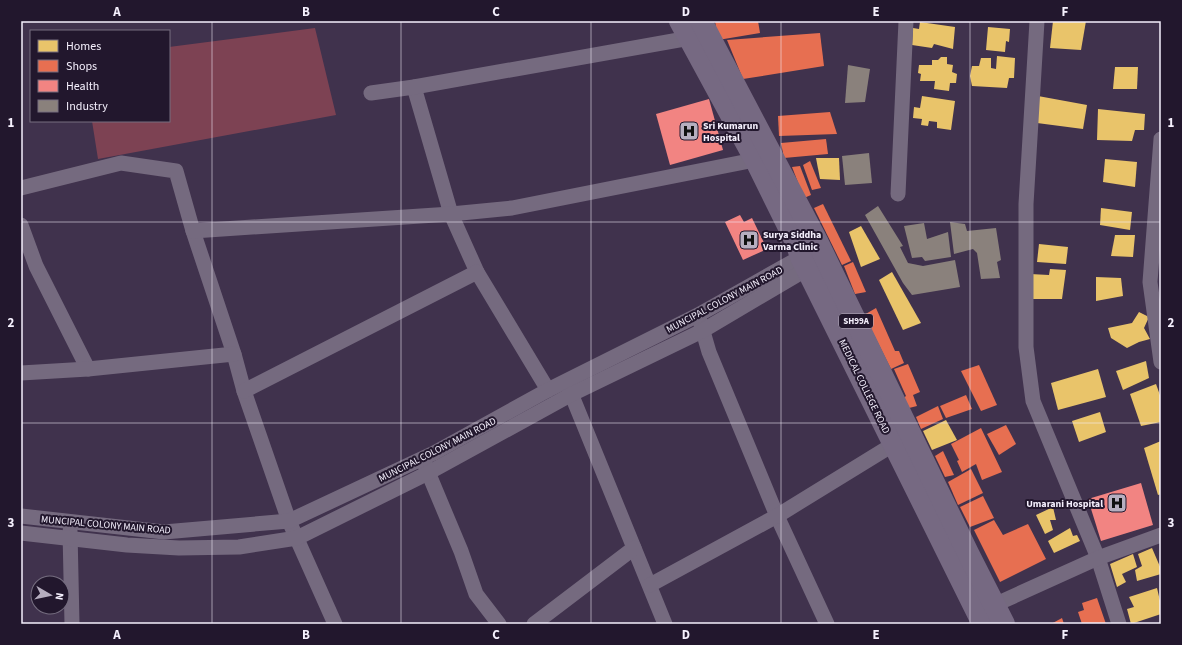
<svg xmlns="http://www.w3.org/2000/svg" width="1182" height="645" font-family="'Source Sans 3',sans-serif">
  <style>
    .green { fill: #7d4253 }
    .homes { fill: #e9c46a }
    .shops { fill: #e76f51 }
    .health { fill: #f28482 }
    .industry { fill: #8a817c }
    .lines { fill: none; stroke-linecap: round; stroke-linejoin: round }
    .street { stroke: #756a7f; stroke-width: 15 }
    .primary { stroke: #766982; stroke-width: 22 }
    .grid { fill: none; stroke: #f5f0fd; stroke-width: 1; stroke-opacity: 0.55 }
    .labels { text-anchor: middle; stroke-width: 4; stroke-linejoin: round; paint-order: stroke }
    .shield { fill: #22172d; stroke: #b6afbf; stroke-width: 1 }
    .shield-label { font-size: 9px; font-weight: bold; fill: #f5f0fd }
    .poi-label { font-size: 10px; font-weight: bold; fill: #f5f0fd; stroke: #22172d; text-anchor: start }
    .street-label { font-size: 10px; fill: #f5f0fd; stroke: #22172d }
    .neatline { fill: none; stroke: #f5f0fd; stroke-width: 1.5 }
    .grid-label { font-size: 13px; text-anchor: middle; font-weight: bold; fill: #f5f0fd }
  </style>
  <rect width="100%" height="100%" fill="#40324d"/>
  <polygon class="green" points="315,28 336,115 98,159 92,121 169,121 169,47"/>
  <g class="homes">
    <polygon points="1053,21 1086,21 1081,50 1050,48"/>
    <polygon points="920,22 955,27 953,49 934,44 932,48 912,45 913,28 919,29"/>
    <polygon points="988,27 1010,29 1009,42 1006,41 1005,52 986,50"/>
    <polygon points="997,56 1015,58 1014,78 1009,78 1007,88 972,86 970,76 972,66 979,66 981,58 991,58 991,68 996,69"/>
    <polygon points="941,57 947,57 947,64 953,65 952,72 957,74 956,83 950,83 949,91 934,89 935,81 920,81 921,74 918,73 919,65 932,65 932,60 938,60"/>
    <polygon points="1115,67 1138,67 1137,89 1113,89"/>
    <polygon points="922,96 955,101 951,130 937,128 937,122 929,121 928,126 921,125 922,119 913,118 914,107 920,108"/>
    <polygon points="1038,96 1087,105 1083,129 1037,123"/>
    <polygon points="1098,109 1145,114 1144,130 1135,130 1132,141 1097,140"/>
    <polygon points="816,158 839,158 840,180 820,179"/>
    <polygon points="1105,159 1137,162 1135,187 1103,182"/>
    <polygon points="1101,208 1132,212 1130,230 1100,225"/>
    <polygon points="861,226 880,259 861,267 849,232"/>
    <polygon points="1115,235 1135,235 1133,257 1111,256"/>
    <polygon points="1039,244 1068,247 1066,264 1037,262"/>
    <polygon points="1050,269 1066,270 1062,299 1029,299 1030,274 1049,275"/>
    <polygon points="892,272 921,323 903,330 879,280"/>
    <polygon points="1096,277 1121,278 1123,296 1096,301"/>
    <polygon points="1139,312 1149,317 1144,328 1150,339 1139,342 1127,348 1111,338 1108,328 1132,323"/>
    <polygon points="1146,361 1149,378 1123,390 1116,371"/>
    <polygon points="1098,369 1106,397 1058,410 1051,383"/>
    <polygon points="1156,384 1161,398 1161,422 1141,426 1130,394"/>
    <polygon points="1100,412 1106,432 1079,442 1072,421"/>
    <polygon points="946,420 957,440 932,450 923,431"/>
    <polygon points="1161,441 1161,494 1158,495 1144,448"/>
    <polygon points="1053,507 1056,520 1050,520 1053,530 1045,534 1036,515"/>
    <polygon points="1070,528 1073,536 1077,535 1080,541 1054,553 1048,541"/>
    <polygon points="1152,548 1161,569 1161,574 1137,581 1135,570 1142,566 1138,554"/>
    <polygon points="1133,554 1137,567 1122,574 1126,582 1117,587 1110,564"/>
    <polygon points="1157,588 1161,605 1161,614 1131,624 1127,609 1134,607 1129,597"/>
  </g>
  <g class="shops">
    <polygon points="715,21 758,21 760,33 718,40"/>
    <polygon points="820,33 824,66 743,79 727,40"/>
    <polygon points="830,112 837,134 779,136 778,116"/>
    <polygon points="826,139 828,154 784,158 781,143"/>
    <polygon points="810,161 821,188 812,190 803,165"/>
    <polygon points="800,166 811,195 804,198 792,167"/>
    <polygon points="823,204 851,261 842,265 814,208"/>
    <polygon points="853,262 866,292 855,294 844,266"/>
    <polygon points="876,308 895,351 899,351 904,363 891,369 864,315"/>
    <polygon points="908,364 920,392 913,395 917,406 905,409 901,400 906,396 894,369"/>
    <polygon points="979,365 997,405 981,411 961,371"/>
    <polygon points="966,395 972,409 946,418 940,406"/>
    <polygon points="938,406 943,419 921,429 916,417"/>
    <polygon points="1006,425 1016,444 999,455 987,434"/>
    <polygon points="981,428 1002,472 982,480 976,464 962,472 957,461 959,460 951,444"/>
    <polygon points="943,451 954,475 945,477 935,456"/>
    <polygon points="971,469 983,493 958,505 948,482"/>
    <polygon points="983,496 994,518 970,527 960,507"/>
    <polygon points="994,520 1003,535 1028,524 1046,559 1000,582 974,530"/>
    <polygon points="1097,598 1106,624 1082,624 1078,612 1084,610 1082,603"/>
    <polygon points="1062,618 1064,624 1051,624"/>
  </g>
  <g class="health">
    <polygon points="709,99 723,150 670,165 656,114"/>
    <polygon points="740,215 744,222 752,218 767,249 743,260 725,222"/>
    <polygon points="1141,483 1153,525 1101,541 1088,499"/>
  </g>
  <g class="industry">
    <polygon points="848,65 870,69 865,102 845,103"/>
    <polygon points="869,153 872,183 845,185 842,156"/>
    <polygon points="878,206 903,246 900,247 908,263 923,266 955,260 960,287 912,295 903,283 865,215"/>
    <polygon points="950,222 965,224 967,231 996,228 1001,260 997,262 1000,278 981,279 977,253 973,249 954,254"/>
    <polygon points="924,223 927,239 948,232 951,257 925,261 922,257 912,258 904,226"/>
  </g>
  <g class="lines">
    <g class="street">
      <polyline points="1037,21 1026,204 1026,347 1033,401 1098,558 1119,624"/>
      <polyline points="414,87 451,214 477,272"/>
      <polyline points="371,93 414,87 690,38 697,35"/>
      <polyline points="1161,139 1150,282 1161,362"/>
      <polyline points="21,188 121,163 176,171 193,231 234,354 244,391 289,521 335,624"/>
      <polyline points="898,194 906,21"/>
      <polyline points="21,225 36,266 88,369"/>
      <polyline points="193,231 451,214 512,208 764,158"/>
      <polyline points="700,321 709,352 777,516 827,624"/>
      <polyline points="21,373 88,369 234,354"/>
      <polyline points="568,386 665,624"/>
      <polyline points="244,391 477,272 548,390"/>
      <polyline points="425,465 461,551 476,594 499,624"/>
      <polyline points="21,516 164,532 289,521 434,453 548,390 698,315 801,257 808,252"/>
      <polyline points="70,531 72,624"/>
      <polyline points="21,533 127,545 179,548 239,547 297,538 428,473 572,394 702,331 807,269"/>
      <polyline points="650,585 777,516 894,444"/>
      <polyline points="994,605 1098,558 1161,535"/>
      <polyline points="534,624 634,548"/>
    </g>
    <g class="primary">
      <polyline points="680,21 756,161 796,242 801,257 983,624"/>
      <polyline points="701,21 818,243 968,553 1004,624"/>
    </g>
  </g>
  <path class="grid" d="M212,21V624M401,21V624M591,21V624M781,21V624M970,21V624M21,222H1161M21,423H1161"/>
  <defs>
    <symbol id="hospital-square" viewBox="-11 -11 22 22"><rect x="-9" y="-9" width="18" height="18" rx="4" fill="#b6aebf" stroke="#22172d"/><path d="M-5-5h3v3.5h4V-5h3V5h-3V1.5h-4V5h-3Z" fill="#111"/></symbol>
  </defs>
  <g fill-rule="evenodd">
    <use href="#hospital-square" x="678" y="120" width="22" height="22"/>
    <use href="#hospital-square" x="738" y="229" width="22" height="22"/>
    <use href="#hospital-square" x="1106" y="492" width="22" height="22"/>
  </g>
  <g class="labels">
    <rect class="shield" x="839" y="314" width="34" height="14" rx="3"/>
    <g class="shield-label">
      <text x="856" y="324">SH99A</text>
    </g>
    <g class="poi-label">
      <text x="703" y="129">Sri Kumarun<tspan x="703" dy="12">Hospital</tspan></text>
      <text x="763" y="238">Surya Siddha<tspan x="763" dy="12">Varma Clinic</tspan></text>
      <text x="1103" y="507" text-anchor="end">Umarani Hospital</text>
    </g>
    <g class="street-label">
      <text transform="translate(724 299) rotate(-28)" y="4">MUNCIPAL COLONY MAIN ROAD</text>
      <text transform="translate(865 386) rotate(64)" y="4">MEDICAL COLLEGE ROAD</text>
      <text transform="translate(437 449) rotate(-27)" y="4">MUNCIPAL COLONY MAIN ROAD</text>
      <text transform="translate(106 524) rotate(5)" y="4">MUNCIPAL COLONY MAIN ROAD</text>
    </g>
  </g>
  <rect width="1182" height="645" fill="none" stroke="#22172d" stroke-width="44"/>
  <rect x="30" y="30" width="140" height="92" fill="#22172d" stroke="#766e80"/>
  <rect x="38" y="40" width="20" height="12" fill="#e9c46a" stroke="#766e80"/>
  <text x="66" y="50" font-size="12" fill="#f5f0fd">Homes</text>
  <rect x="38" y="60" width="20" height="12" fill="#e76f51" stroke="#766e80"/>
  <text x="66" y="70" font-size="12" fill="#f5f0fd">Shops</text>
  <rect x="38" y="80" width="20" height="12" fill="#f28482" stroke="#766e80"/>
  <text x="66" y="90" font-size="12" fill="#f5f0fd">Health</text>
  <rect x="38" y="100" width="20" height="12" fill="#8a817c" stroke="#766e80"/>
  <text x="66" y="110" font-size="12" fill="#f5f0fd">Industry</text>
  <g transform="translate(50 595) rotate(99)"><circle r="19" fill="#22172d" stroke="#766e80"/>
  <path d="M0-3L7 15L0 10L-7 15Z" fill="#b6aebf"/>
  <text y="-6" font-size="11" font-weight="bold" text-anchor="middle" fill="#f5f0fd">N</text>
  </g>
  <rect x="22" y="22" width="1138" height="601" class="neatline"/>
  <g class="grid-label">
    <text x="117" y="16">A</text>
    <text x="306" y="16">B</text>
    <text x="496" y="16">C</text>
    <text x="686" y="16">D</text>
    <text x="876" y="16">E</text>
    <text x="1065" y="16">F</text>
    <text x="11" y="127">1</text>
    <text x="1171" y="127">1</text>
    <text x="11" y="327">2</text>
    <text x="1171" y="327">2</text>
    <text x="11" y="527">3</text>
    <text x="1171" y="527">3</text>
    <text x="117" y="639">A</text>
    <text x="306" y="639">B</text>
    <text x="496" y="639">C</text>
    <text x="686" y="639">D</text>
    <text x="876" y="639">E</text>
    <text x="1065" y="639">F</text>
  </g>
</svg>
